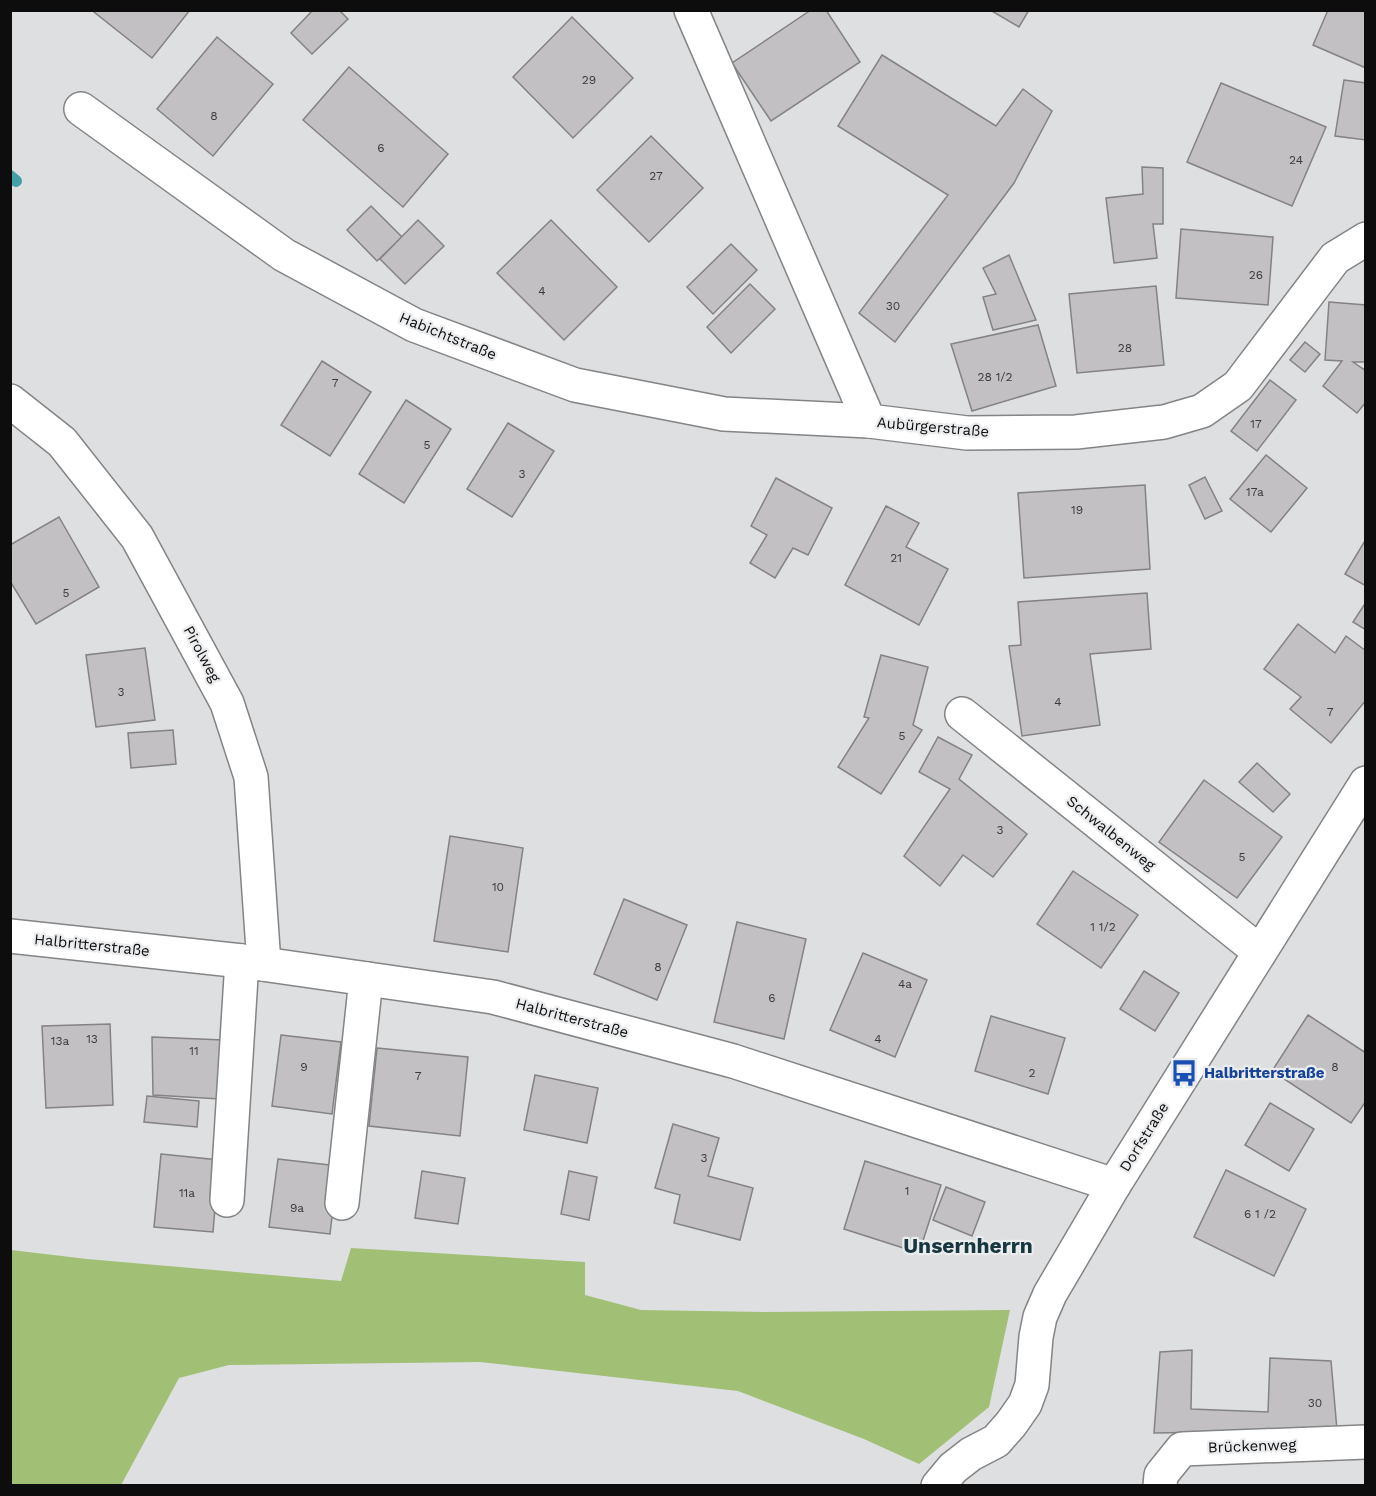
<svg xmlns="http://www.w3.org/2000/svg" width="1376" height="1496" font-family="'Work Sans',sans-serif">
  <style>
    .green { fill: #a1bf75 }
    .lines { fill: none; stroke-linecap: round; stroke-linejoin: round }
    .stream { stroke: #459fa6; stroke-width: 12 }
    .building { fill: #c2c0c2; stroke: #848283; stroke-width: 1.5 }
    .minor-casing { stroke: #838486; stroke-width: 36 }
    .minor { stroke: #fff; stroke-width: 33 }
    .labels { text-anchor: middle; stroke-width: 4.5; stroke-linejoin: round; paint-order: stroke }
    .number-label { font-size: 12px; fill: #3a3a3b }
    .street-label { font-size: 15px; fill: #0d0d0e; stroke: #ebecee }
    .transit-label { font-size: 15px; font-weight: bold; fill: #164399; stroke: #ebecee; text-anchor: start }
    .district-label { font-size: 21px; font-weight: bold; fill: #17363f; stroke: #ebecee }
  </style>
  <rect width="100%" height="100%" fill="#dedfe1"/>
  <polygon class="green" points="351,1248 585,1262 585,1295 641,1310 767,1312 1010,1310 989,1407 919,1464 864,1439 738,1391 480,1362 229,1365 179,1378 121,1485 11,1485 11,1250 87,1259 341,1281"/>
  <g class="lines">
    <polyline class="stream" points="10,176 16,181"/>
  </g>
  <g class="building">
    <polygon points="95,10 190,10 152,58 94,12"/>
    <polygon points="313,10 339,10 348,19 312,54 291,33"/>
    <polygon points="811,10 826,10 860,62 771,121 732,63"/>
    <polygon points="990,10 1029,10 1019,27"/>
    <polygon points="1328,10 1366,10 1366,68 1313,45"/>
    <polygon points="572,17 633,78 573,138 513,77"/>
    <polygon points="217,37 273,84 213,156 157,109"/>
    <polygon points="882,55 996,126 1023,89 1052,111 1014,183 895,342 859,313 948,195 838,126"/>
    <polygon points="349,67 448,154 403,207 303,120"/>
    <polygon points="1344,80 1366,83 1366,140 1335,136"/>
    <polygon points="1221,83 1326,127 1292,206 1187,162"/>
    <polygon points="651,136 703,188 649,242 597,190"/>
    <polygon points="1142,167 1163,168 1163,224 1153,224 1157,258 1114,263 1106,198 1143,194"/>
    <polygon points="371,206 402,237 377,261 347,230"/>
    <polygon points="418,220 444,246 405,284 380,259"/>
    <polygon points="551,220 617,287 564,340 497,273"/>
    <polygon points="1181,229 1273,237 1268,305 1176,298"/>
    <polygon points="731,244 757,270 713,314 687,287"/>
    <polygon points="1009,255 1036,320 993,330 983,297 996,294 983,268"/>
    <polygon points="750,284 775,309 731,353 707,327"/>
    <polygon points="1156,286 1164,365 1077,373 1069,294"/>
    <polygon points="1329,302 1366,305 1366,362 1353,362 1366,371 1366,402 1357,413 1323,386 1342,361 1325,360"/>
    <polygon points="1038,325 1056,386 972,411 951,344"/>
    <polygon points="1305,342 1320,354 1305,372 1290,360"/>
    <polygon points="322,361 371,392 330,456 281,425"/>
    <polygon points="1270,380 1296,400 1257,451 1231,431"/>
    <polygon points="406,400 451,429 404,503 359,474"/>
    <polygon points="508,423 554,451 512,517 467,489"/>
    <polygon points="1266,455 1307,488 1271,532 1230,499"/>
    <polygon points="1205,477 1222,511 1205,519 1189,485"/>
    <polygon points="776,478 832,508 808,555 793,548 775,578 750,563 767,535 751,526"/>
    <polygon points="1145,485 1150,569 1024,578 1018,493"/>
    <polygon points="886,506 919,523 906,547 948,569 919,625 845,585"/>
    <polygon points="59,517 99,587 36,624 10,581 10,545"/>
    <polygon points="1366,539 1366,586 1345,574"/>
    <polygon points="1147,593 1151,649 1090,654 1100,725 1022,736 1009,646 1021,645 1018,602"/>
    <polygon points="1366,602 1366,630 1353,622"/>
    <polygon points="1298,624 1335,653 1346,636 1366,651 1366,700 1331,743 1290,709 1301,697 1264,669"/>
    <polygon points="145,648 155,720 96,727 86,655"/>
    <polygon points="881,655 928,667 913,725 922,730 881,794 838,767 869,718 864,717"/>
    <polygon points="173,730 176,764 131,768 128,733"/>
    <polygon points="938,737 972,755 959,779 1027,834 993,877 963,855 940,886 904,856 950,789 919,772"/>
    <polygon points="1257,763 1290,794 1273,812 1239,782"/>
    <polygon points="1204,780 1282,837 1237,898 1159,842"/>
    <polygon points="450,836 523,848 508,952 434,941"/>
    <polygon points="1073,871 1138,915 1101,968 1037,924"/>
    <polygon points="624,899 687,925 657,1000 594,974"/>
    <polygon points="737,922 806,939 784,1039 714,1022"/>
    <polygon points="863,953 927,980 895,1057 830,1030"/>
    <polygon points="1144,971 1179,993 1155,1031 1120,1009"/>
    <polygon points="1308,1015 1366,1053 1366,1101 1351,1123 1272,1071"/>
    <polygon points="991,1016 1065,1038 1048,1094 975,1071"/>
    <polygon points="110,1024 113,1105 46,1108 42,1026"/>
    <polygon points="281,1035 341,1042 332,1114 272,1106"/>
    <polygon points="152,1037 223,1040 220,1099 153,1095"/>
    <polygon points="377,1048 468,1057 460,1136 369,1126"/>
    <polygon points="535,1075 598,1088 587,1143 524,1130"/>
    <polygon points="147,1096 199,1101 197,1127 144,1122"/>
    <polygon points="1270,1103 1314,1129 1289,1171 1245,1145"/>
    <polygon points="673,1124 719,1138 708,1176 753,1188 740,1240 674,1223 680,1195 655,1188"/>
    <polygon points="161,1154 219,1160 213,1232 154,1227"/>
    <polygon points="278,1159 338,1166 330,1234 269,1227"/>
    <polygon points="865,1161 941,1185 919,1253 844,1229"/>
    <polygon points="1226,1170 1306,1209 1274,1276 1194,1237"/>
    <polygon points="422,1171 465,1178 458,1224 415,1218"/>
    <polygon points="569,1171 597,1177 589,1220 561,1214"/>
    <polygon points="946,1187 985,1202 972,1236 933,1220"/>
    <polygon points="1192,1350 1191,1409 1268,1412 1270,1358 1331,1361 1337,1430 1154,1433 1160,1352"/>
  </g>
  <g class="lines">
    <defs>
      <g id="minor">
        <polyline points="691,10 869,421 967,433 1076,432 1164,422 1202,411 1238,386 1335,258 1366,239"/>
        <polyline points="81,109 284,255 414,325 575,385 724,414 869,421"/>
        <polyline points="10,401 62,442 137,537 227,703 251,777 264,964"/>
        <polyline points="962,714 1260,952"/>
        <polyline points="10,936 242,961 493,997 733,1061 1114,1185"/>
        <polyline points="227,1200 242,961"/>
        <polyline points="342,1203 366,979"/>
        <polyline points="938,1486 953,1468 971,1454 996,1441 1011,1424 1025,1404 1032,1385 1036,1337 1040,1317 1050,1294 1114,1185 1366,783"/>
        <polyline points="1160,1486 1161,1475 1182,1449 1366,1442"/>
      </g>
    </defs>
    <use href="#minor" class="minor-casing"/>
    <use href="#minor" class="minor"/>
  </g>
  <defs>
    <symbol id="bus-bare" viewBox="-9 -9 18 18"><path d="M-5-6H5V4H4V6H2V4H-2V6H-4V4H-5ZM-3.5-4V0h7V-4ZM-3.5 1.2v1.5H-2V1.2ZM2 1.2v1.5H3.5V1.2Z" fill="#1a4fb4" stroke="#ebecee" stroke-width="2.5" paint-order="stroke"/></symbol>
  </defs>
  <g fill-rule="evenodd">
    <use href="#bus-bare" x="1165" y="1054" width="38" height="38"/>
  </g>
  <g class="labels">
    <g class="number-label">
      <text x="589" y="84">29</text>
      <text x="214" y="120">8</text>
      <text x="381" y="152">6</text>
      <text x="1296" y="164">24</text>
      <text x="656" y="180">27</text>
      <text x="1256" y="279">26</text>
      <text x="542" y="295">4</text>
      <text x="893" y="310">30</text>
      <text x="1125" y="352">28</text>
      <text x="995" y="381">28 1/2</text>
      <text x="335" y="387">7</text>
      <text x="1256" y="428">17</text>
      <text x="427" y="449">5</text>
      <text x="522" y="478">3</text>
      <text x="1255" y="496">17a</text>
      <text x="1077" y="514">19</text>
      <text x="896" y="562">21</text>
      <text x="66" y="597">5</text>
      <text x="121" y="696">3</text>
      <text x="1058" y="706">4</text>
      <text x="1330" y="716">7</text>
      <text x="902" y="740">5</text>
      <text x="1000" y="834">3</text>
      <text x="1242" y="861">5</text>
      <text x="498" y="891">10</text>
      <text x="1103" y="931">1 1/2</text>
      <text x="658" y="971">8</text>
      <text x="905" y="988">4a</text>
      <text x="772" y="1002">6</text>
      <text x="92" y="1043">13</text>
      <text x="878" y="1043">4</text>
      <text x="60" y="1045">13a</text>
      <text x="194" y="1055">11</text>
      <text x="304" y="1071">9</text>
      <text x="1335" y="1071">8</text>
      <text x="1032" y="1077">2</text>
      <text x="418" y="1080">7</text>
      <text x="704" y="1162">3</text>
      <text x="907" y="1195">1</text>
      <text x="187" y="1197">11a</text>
      <text x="297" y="1212">9a</text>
      <text x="1260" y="1218">6 1 /2</text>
      <text x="1315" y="1407">30</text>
    </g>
    <g class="street-label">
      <text transform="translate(448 336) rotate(22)" y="5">Habichtstraße</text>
      <text transform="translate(933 427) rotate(5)" y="5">Aubürgerstraße</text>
      <text transform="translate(202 654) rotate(62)" y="5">Pirolweg</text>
      <text transform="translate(1111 833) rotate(39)" y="5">Schwalbenweg</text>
      <text transform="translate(92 945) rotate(6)" y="5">Halbritterstraße</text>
      <text transform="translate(572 1018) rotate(15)" y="5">Halbritterstraße</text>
      <text transform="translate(1144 1137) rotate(-58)" y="5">Dorfstraße</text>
      <text transform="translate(1252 1446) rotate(-2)" y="5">Brückenweg</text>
    </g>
    <g class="transit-label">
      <text x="1204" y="1078">Halbritterstraße</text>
    </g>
    <g class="district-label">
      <text x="968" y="1253">Unsernherrn</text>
    </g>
  </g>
  <rect width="1376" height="1496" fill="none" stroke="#0d0d0e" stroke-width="24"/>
</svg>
